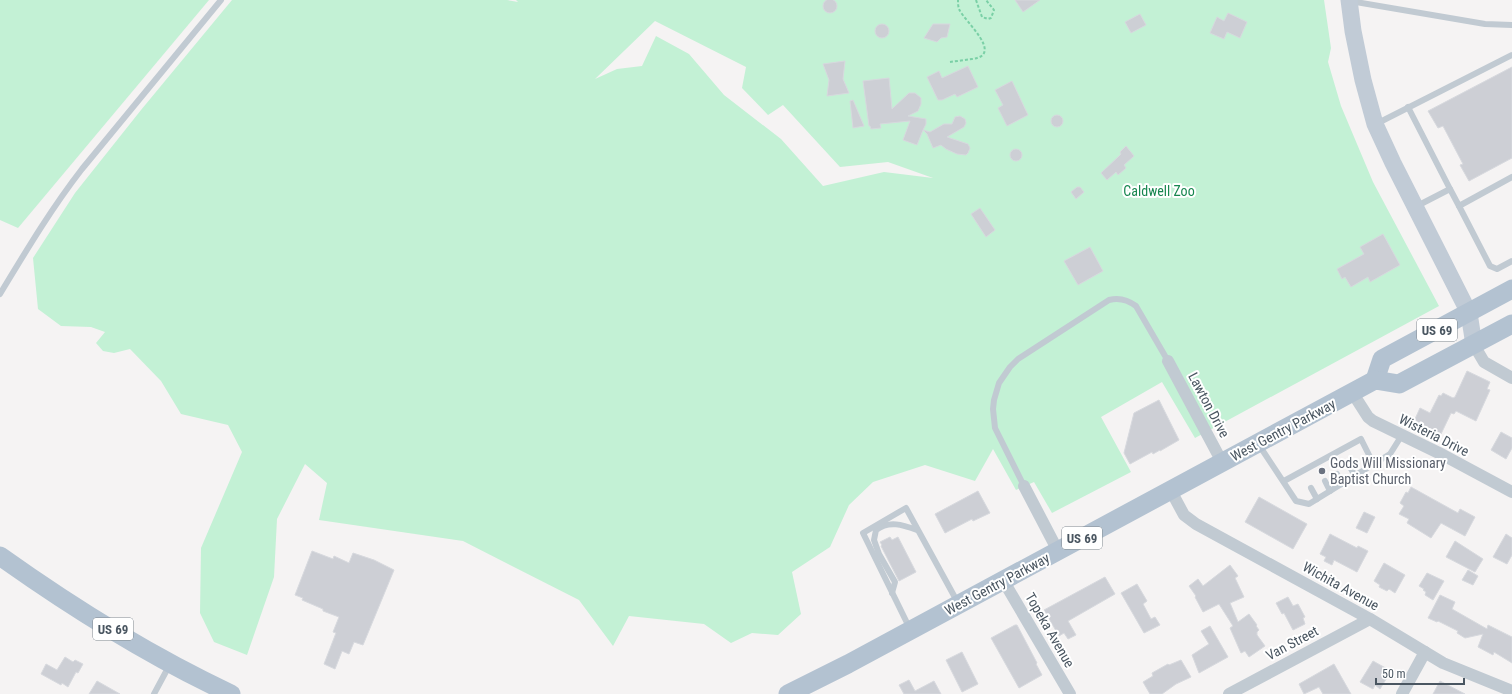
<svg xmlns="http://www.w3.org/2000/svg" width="1512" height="694" font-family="'Roboto Condensed',sans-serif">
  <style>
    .green { fill: #c3f1d5; fill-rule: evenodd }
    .building { fill: #cdcfd5; stroke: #d7d9de }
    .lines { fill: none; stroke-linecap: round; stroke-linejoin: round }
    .path { stroke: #7ad0a6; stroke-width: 2; stroke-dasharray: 3 2; stroke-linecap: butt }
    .lane { stroke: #c1cad2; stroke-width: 6 }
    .street { stroke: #c1cad2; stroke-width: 12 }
    .secondary { stroke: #c1cbd6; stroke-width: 17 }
    .primary { stroke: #b3c2d1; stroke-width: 19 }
    .worship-dot { fill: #6b7280; stroke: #fff; stroke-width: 1.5 }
    .labels { text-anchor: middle; stroke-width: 4; stroke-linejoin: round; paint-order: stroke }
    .shield { fill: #fff; stroke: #808990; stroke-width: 1 }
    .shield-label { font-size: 13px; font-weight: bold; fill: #4a5661 }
    .park-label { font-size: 14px; fill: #17864f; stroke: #fff }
    .street-label { font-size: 14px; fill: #4a5661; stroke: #fff }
    .worship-label { font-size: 14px; fill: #5b616d; stroke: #fff; text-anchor: start }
  </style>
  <rect width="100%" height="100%" fill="#f5f3f3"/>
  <g class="green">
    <polygon points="0,0 209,0 18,228 0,220"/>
    <path d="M232,0H507L518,2L516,0H1324L1331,48L1328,62L1341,106L1373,182L1439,306L1195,438L1162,382L1101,417L1131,472L1052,513L1034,482L1016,490L993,449L975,481L925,465L873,482L849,505L830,547L792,572L801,614L778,635L752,633L731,643L704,624L629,616L613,646L579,600L463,541L319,520L327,483L305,464L277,519L274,577L247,655L214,642L200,613L201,548L242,452L228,425L181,414L161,381L130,349L114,353L103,351L96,343L105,332L91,327L61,326L38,309L33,258L75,193L141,110ZM655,21L746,67L742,88L768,115L783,105L840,167L888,162L933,178L884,172L823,186L781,139L724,95L689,54L656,36L642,66L617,69L595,79Z"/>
  </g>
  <g class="building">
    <circle cx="830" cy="6" r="7"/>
    <polygon points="1015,0 1040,0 1023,12"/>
    <polygon points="1228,13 1247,22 1240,38 1227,32 1224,39 1210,33 1217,17 1224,21"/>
    <polygon points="1140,14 1146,25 1131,33 1125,22"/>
    <polygon points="933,24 950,24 947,37 941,38 937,42 924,38"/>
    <circle cx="882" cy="31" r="7"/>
    <polygon points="845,61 843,79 849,93 827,96 829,80 823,64"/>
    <polygon points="968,66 978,87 957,97 955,94 942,100 938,100 927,77 939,71 942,78"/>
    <polygon points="1512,67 1512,158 1469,181 1460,165 1463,164 1443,126 1438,128 1428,111"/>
    <polygon points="889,78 892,109 909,93 915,93 921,98 921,104 918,111 908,116 926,119 926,124 923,130 930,132 944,124 952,124 955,117 960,116 965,119 966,123 964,127 947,137 968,144 970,148 968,153 966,155 957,154 946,149 941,145 933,148 927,134 923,130 917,145 903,140 910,121 880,124 881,128 871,129 870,126 869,126 863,81"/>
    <polygon points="1012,81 1028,115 1007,126 998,108 1003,105 995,90"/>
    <polygon points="853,100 864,126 853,128 850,101"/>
    <circle cx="1057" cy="121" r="6"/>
    <polygon points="1126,146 1134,156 1124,165 1126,168 1118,175 1116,172 1107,180 1101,173 1118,157 1121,154 1120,152"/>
    <circle cx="1016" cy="155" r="6"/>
    <polygon points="1077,187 1080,187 1084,192 1076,199 1071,192"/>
    <polygon points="980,208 995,230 986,237 971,214"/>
    <polygon points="1383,234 1400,265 1370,282 1368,277 1351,287 1345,277 1342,279 1337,269 1364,254 1360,247"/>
    <polygon points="1090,247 1103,271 1078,285 1064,261"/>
    <polygon points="1467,371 1490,382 1487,389 1490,390 1476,421 1456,411 1454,414 1451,413 1441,434 1416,422 1416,420 1415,419 1420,408 1430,413 1439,395 1441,396 1443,393 1453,398 1455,397"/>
    <polygon points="1159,400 1179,440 1160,451 1160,450 1153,454 1152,452 1130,464 1124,453 1134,413"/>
    <polygon points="1501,432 1512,438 1512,448 1506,459 1491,450"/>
    <polygon points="1411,487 1458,513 1460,509 1475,517 1465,536 1441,523 1431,538 1407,523 1409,519 1399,514 1404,506 1400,503 1406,492 1408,493"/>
    <polygon points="978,491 990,513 973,521 972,519 945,533 935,514"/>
    <polygon points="1259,497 1307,524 1293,549 1245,522"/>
    <polygon points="1364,512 1375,517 1367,533 1356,528"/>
    <polygon points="1330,534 1357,548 1358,546 1368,551 1357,572 1334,560 1332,565 1324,561 1326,557 1320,554"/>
    <polygon points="1506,534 1512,538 1512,555 1507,564 1493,557"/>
    <polygon points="890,537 892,540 898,537 916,572 899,581 881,546 882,545 880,542"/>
    <polygon points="1455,541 1483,559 1475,572 1446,557"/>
    <polygon points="312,551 333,559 334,556 349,563 353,553 374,560 394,570 363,645 354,642 349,654 342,651 335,669 324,664 336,633 333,632 339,617 323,611 323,609 302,600 303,598 295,595"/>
    <polygon points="1384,563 1405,575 1395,593 1389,589 1387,591 1379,587 1380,585 1374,581"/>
    <polygon points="1230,565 1238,576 1235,578 1244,597 1230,603 1238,622 1249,614 1257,625 1256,626 1259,630 1257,632 1257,635 1265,646 1249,657 1245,651 1241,653 1230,628 1233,626 1219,604 1203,612 1195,597 1196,596 1189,586 1198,579 1203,586"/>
    <polygon points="1468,570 1478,576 1473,585 1462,580"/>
    <polygon points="1427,573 1444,581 1433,600 1425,595 1426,592 1423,590 1424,589 1419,586"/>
    <polygon points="1105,577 1115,594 1068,621 1076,635 1068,639 1064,633 1059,636 1044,610"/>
    <polygon points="1137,584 1147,601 1143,604 1151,619 1155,617 1160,625 1144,633 1121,593"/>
    <polygon points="1440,595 1455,602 1452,609 1487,629 1488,625 1512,637 1512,663 1494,652 1493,655 1478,647 1483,634 1465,638 1457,633 1458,631 1438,621 1437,622 1428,618"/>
    <polygon points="1288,597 1293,606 1298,604 1305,617 1303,618 1305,624 1293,630 1284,613 1282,614 1276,603"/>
    <polygon points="1015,625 1017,625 1037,663 1036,664 1042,675 1019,688 991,638"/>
    <polygon points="1210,626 1228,657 1199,673 1192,655 1209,644 1201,631"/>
    <polygon points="962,652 978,684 962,692 946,660"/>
    <polygon points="65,657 73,662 75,660 83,664 78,673 76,672 68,687 62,683 61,685 41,674 46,664 57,670"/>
    <polygon points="1181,660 1191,677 1176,684 1162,694 1150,694 1143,682 1153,676 1152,673 1168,664 1169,665"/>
    <polygon points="1373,661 1391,671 1380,689 1375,685 1373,689 1360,682"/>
    <polygon points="1334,664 1351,694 1323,694 1319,687 1304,694 1299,684"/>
    <polygon points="909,680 915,691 934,681 941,694 904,694 899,685"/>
    <polygon points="97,681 120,694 89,694"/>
    <polygon points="1440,681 1465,694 1433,694"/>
  </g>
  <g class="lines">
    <g class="path">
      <polyline points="976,0 982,17 988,19 991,18 994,10 986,0"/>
      <path d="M950,62C957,61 965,60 972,59C1005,55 964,21 959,9C958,6 958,3 958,0"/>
    </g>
    <g class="lane">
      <polyline points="1350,1 1485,24 1512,25"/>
      <polyline points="1408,107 1450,189"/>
      <polyline points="1376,124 1512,55"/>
      <polyline points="1417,206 1450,189 1459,206 1512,177"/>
      <polyline points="1459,206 1490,266 1497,269 1512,261"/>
      <path d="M0,294C26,251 51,209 82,169L221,0"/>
      <polyline points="1259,445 1296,501 1309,504 1390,454 1402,435"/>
      <polyline points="1350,467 1355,476"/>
      <polyline points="1337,474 1342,484"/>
      <polyline points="1284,481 1361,439 1374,465"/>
      <polyline points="1325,481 1330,491"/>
      <path d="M1024,486L995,428L993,409L994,400L999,383L1010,367L1018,359L1109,300C1120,297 1128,300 1136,306L1168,361"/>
      <polyline points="1311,488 1317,499"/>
      <path d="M892,593L895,582L879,554L874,540L876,530C889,520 903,525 917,530"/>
      <polyline points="910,629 863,533 906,508 958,603"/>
      <polyline points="154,694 169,666"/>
    </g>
    <g class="street">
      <polyline points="1474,345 1484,362 1512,378"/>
      <polyline points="1168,361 1222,462"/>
      <polyline points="1352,392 1368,417 1373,421 1443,455 1512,492"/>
      <polyline points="1024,486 1058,551"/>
      <polyline points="1170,489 1184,515 1196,524 1370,619 1443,663 1512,691"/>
      <polyline points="1003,580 1070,694"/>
      <polyline points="1229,694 1370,619"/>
      <polyline points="1402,694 1425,652"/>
    </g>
    <polyline class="secondary" points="1349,0 1353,31 1363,80 1375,124 1393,163 1469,313 1474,345"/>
    <g class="primary">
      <polyline points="1375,380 1382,359 1512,289"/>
      <path d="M0,556C73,608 150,656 231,694"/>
      <polyline points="788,694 848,664 1375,380 1399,384 1512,324"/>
    </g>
  </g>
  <circle class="worship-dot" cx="1322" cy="471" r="4"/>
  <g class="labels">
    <g class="shield">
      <rect x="1417" y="319" width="40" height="22" rx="3"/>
      <rect x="1062" y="527" width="40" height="22" rx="3"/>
      <rect x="93" y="618" width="40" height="22" rx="3"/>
    </g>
    <g class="shield-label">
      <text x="1437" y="335">US 69</text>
      <text x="1082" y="543">US 69</text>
      <text x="113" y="634">US 69</text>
    </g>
    <g class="park-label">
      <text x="1159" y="196">Caldwell Zoo</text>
    </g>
    <g class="street-label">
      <text transform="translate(1209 405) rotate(62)" y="5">Lawton Drive</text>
      <text transform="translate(1283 430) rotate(-28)" y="5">West Gentry Parkway</text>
      <text transform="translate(1434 435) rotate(27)" y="5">Wisteria Drive</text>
      <text transform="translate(997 584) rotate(-28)" y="5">West Gentry Parkway</text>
      <text transform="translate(1341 586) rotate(29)" y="5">Wichita Avenue</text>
      <text transform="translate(1050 630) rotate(60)" y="5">Topeka Avenue</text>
      <text transform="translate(1292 643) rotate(-28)" y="5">Van Street</text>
    </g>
    <g class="worship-label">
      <text x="1330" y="468">Gods Will Missionary<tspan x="1330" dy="16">Baptist Church</tspan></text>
    </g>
  </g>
  <path d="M1376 678v6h88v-6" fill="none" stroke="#4a5661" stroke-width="2"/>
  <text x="1382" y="678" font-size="12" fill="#4a5661" stroke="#ffffff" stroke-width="3" paint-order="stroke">50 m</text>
</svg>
